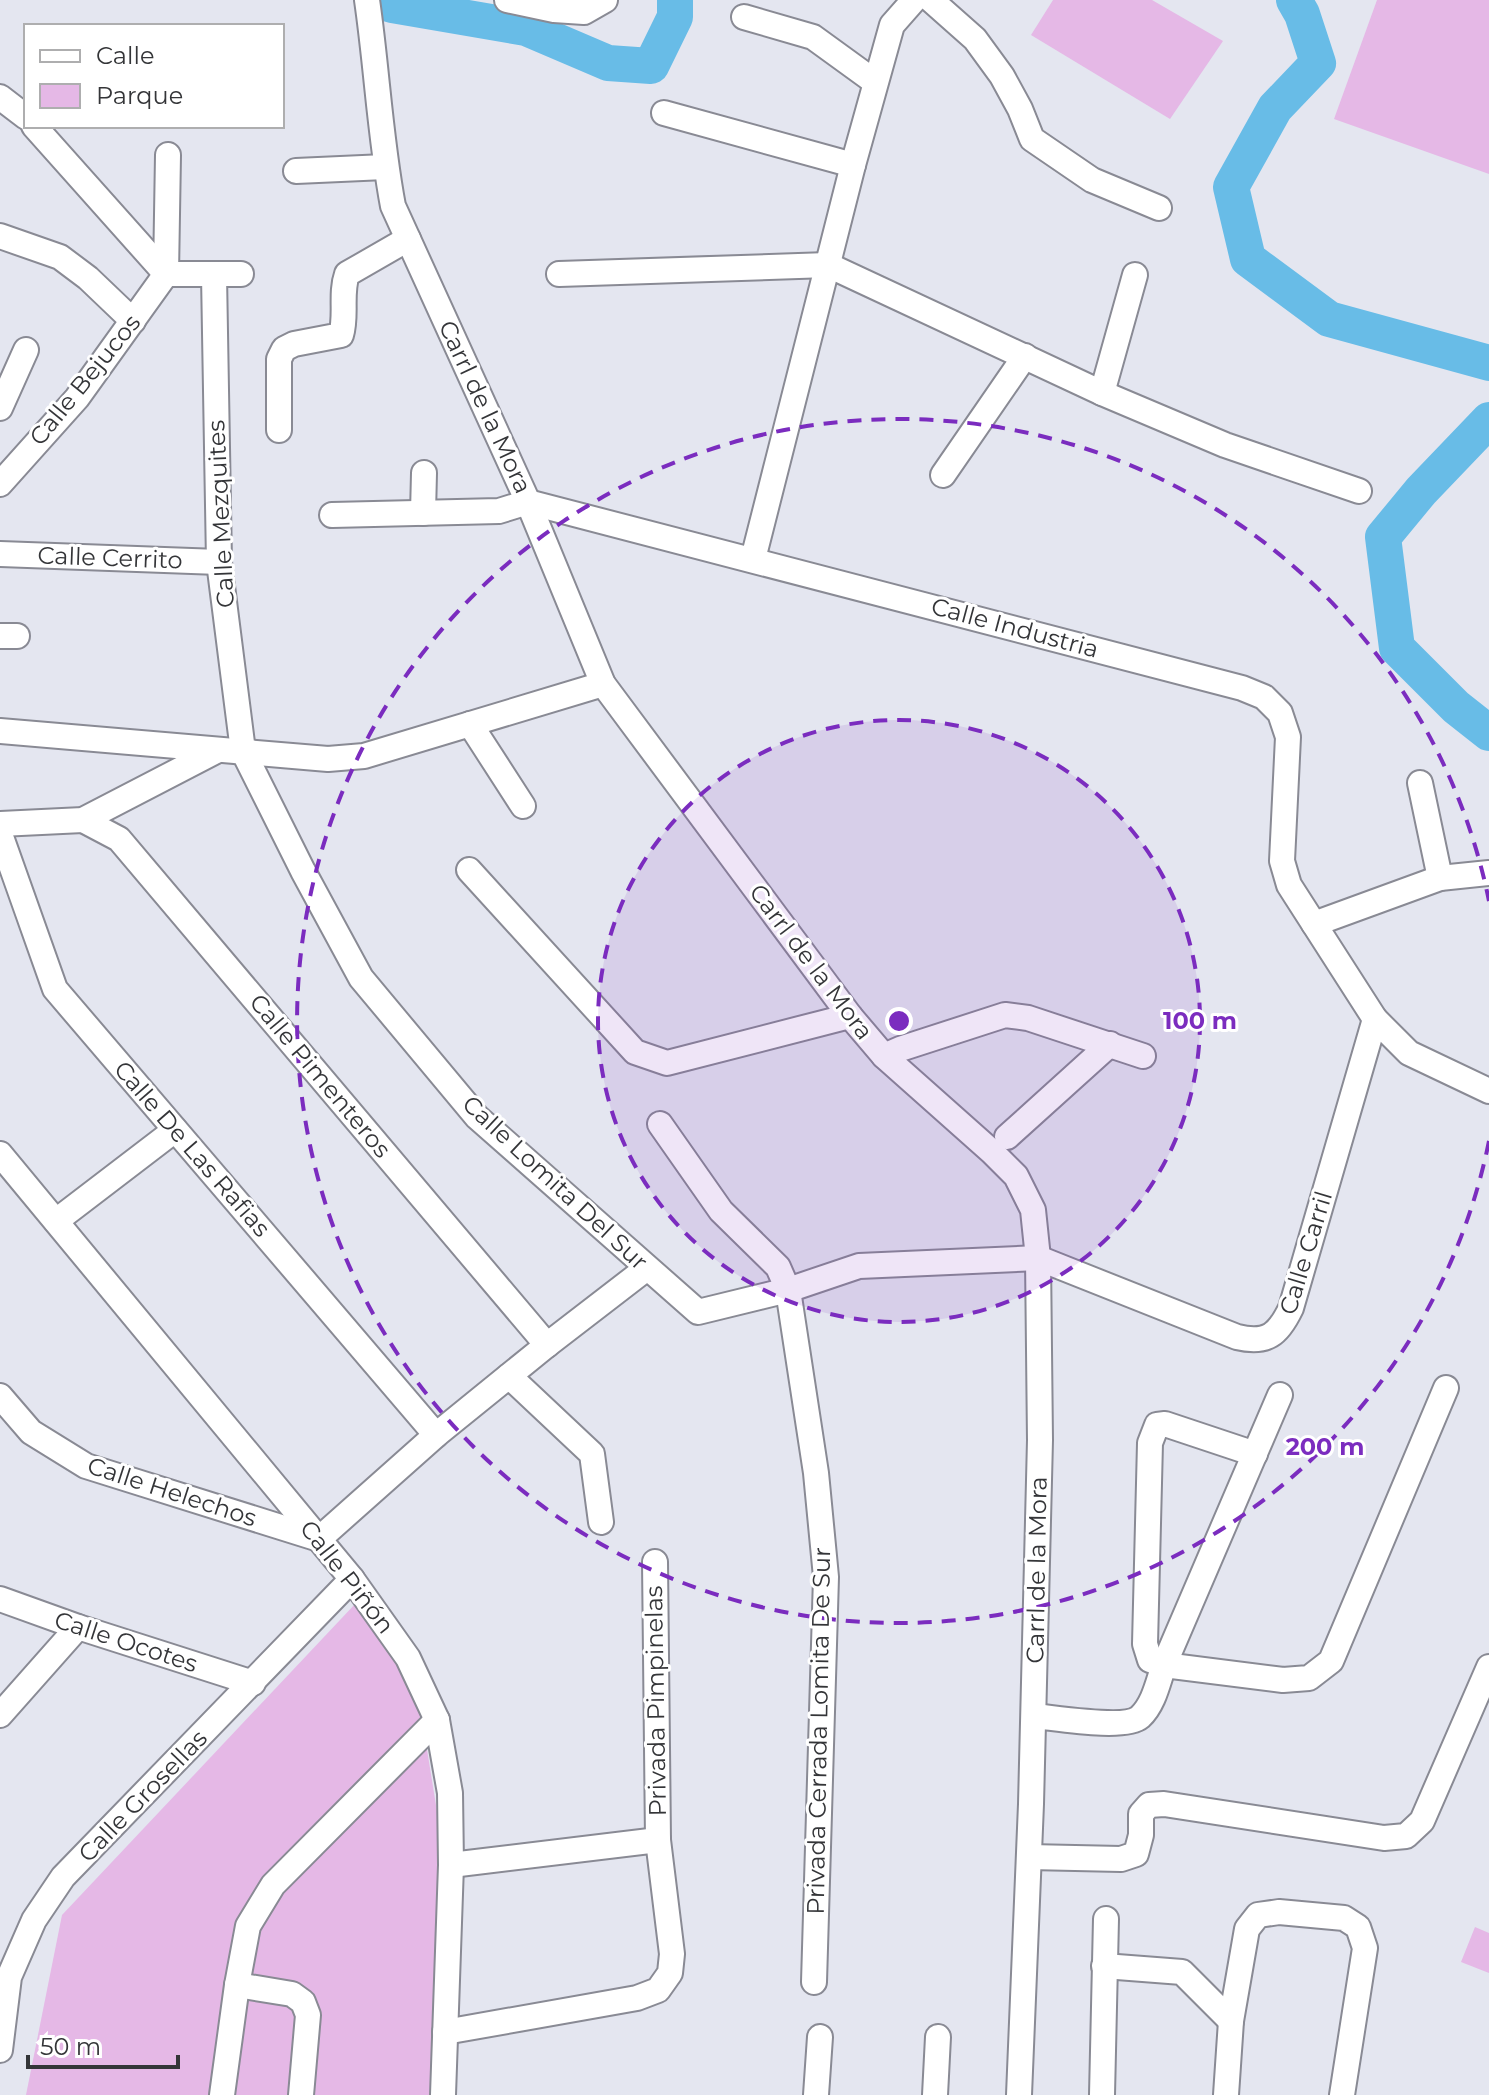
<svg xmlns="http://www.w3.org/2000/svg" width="1489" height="2095" font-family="Montserrat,sans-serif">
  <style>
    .green { fill: #e5b8e6 }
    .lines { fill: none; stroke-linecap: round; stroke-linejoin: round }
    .river { stroke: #68bce7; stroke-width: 36 }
    .minor-casing { stroke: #898a94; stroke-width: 28 }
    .minor { stroke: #fff; stroke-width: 24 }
    .ring { fill: none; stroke: #7b2cbf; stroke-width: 4; stroke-dasharray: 14 10 }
    .labels { text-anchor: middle; stroke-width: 6; stroke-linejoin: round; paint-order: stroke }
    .street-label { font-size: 24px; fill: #343538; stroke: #fff }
    .centre { fill: #7b2cbf; stroke: #fff; stroke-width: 4 }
    .ring-label { font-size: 24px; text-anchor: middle; font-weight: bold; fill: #7b2cbf; stroke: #fff; stroke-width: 6; stroke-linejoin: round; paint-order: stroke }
  </style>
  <rect width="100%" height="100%" fill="#e4e6f0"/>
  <g class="green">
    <polygon points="1053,0 1152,0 1223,41 1170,119 1031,35"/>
    <polygon points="1377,0 1489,0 1489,174 1334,119"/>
    <polygon points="356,1603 415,1675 444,1855 431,2095 26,2095 62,1915"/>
    <polygon points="1475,1927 1489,1933 1489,1973 1461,1962"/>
  </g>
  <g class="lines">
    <g class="river">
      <polyline points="374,0 392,5 526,28 608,63 651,66 675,17 675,0"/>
      <polyline points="1294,0 1302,14 1318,63 1275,108 1231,187 1248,259 1329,319 1489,363"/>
      <polyline points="1489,420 1421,491 1383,537 1397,648 1456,707 1489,733"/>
    </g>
    <defs>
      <g id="minor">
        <path d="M367,0C377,69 380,138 393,206L528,502L603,684L850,1016L884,1056L992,1152L1016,1176L1033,1210L1038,1258L1040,1440L1031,1804L1019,2095"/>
        <polyline points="507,0 554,10 584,12 605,0"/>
        <polyline points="931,0 975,39 1002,76 1020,109 1032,139 1092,180 1159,208"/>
        <polyline points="744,17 813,37 875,82"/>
        <polyline points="0,97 26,117"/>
        <polyline points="664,113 853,165"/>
        <polyline points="34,126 166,274"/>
        <polyline points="296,171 385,167"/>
        <polyline points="0,236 60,257 88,278 133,321"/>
        <polyline points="166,274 168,155"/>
        <polyline points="166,274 241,274"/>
        <polyline points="559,274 828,265 1102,393 1225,445 1359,491"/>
        <path d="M214,275L219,562L243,751L303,871L361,978L477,1117L698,1312L788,1290L859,1266L1038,1258L1237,1337C1267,1344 1278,1335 1291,1308L1375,1019"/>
        <polyline points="1102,393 1135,275"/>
        <polyline points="0,408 26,350"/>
        <path d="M279,430V359L284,349L294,344L341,335C347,316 340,294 347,274L408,239"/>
        <polyline points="943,475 1025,356"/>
        <polyline points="0,484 77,398 166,274"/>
        <polyline points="423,513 424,473"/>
        <polyline points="332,515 499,511 528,502 1242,688 1264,697 1280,713 1288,737 1282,861 1289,885 1375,1019 1409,1053 1489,1091"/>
        <polyline points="0,554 219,562"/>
        <polyline points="753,559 853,165 892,25 914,0"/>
        <polyline points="0,636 17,636"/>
        <polyline points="470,724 523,806"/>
        <polyline points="0,731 328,759 364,756 603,684"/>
        <polyline points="1420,783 1440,878"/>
        <polyline points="83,820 119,839 547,1345"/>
        <polyline points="0,824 83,820 218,750"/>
        <polyline points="0,834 55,989 436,1435"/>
        <polyline points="469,870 635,1052 667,1063 850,1016"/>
        <polyline points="1314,924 1440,878 1489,873"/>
        <polyline points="884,1056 900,1049 1005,1015 1028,1018 1143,1056"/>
        <polyline points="660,1124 721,1211 778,1267 788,1290 816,1473 826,1577 814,1982"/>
        <polyline points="1007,1137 1110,1044"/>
        <polyline points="0,1154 352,1579 408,1658 437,1720 450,1793 451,1865 443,2095"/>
        <polyline points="56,1221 175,1130"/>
        <polyline points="509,1376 592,1454 601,1522"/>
        <polyline points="0,1396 31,1432 86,1466 319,1539 436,1435 547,1345 647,1268"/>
        <polyline points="1255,1454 1165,1424 1157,1425 1150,1443 1145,1644 1150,1660 1164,1665 1283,1680 1309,1678 1331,1661 1446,1388"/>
        <polyline points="0,1599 78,1627 253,1683"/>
        <polyline points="0,1715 78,1627"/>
        <path d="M1034,1716C1056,1718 1125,1730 1140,1717C1154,1704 1158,1682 1164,1665L1280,1395"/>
        <polyline points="1029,1857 1121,1859 1136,1854 1141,1835 1141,1814 1149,1805 1164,1804 1384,1838 1406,1836 1422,1821 1489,1667"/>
        <polyline points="451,1865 658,1840"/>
        <polyline points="1104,1966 1182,1972 1231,2021"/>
        <polyline points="237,1985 292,1994 303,2002 308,2015 301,2095"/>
        <polyline points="445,2032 637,1998 658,1990 670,1973 672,1954 658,1840 655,1562"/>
        <polyline points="0,2050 9,1977 34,1920 63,1877 352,1579"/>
        <polyline points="222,2095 237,1985 248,1926 273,1885 437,1720"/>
        <polyline points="816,2095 820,2037"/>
        <polyline points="935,2095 938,2037"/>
        <polyline points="1102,2095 1106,1919"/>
        <polyline points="1226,2095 1231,2021 1247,1929 1258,1915 1279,1912 1344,1918 1358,1927 1365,1948 1342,2095"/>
      </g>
    </defs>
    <use href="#minor" class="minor-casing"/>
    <use href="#minor" class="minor"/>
  </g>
  <circle cx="899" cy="1021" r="301" fill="#7b2cbf" fill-opacity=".12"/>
  <g class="ring">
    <circle cx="899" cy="1021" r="301"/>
    <path d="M1489 1141A602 602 0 1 1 1489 901"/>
  </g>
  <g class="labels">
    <g class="street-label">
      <text transform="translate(85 380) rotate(-51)" y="8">Calle Bejucos</text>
      <text transform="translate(485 407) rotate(65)" y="8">Carrl de la Mora</text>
      <text transform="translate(221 514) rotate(-93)" y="8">Calle Mezquites</text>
      <text transform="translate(110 558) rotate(2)" y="8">Calle Cerrito</text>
      <text transform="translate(1015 628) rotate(15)" y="8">Calle Industria</text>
      <text transform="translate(811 962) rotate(53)" y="8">Carrl de la Mora</text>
      <text transform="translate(320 1076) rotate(50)" y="8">Calle Pimenteros</text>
      <text transform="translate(192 1149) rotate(49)" y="8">Calle De Las Rafias</text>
      <text transform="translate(555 1183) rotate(43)" y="8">Calle Lomita Del Sur</text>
      <text transform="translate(1306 1253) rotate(-73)" y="8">Calle Carril</text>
      <text transform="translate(172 1492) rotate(18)" y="8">Calle Helechos</text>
      <text transform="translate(1037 1570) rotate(-89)" y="8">Carrl de la Mora</text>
      <text transform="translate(347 1577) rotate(52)" y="8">Calle Piñón</text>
      <text transform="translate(126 1642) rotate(18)" y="8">Calle Ocotes</text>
      <text transform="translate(656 1701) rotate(-91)" y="8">Privada Pimpinelas</text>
      <text transform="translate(819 1731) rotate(-89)" y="8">Privada Cerrada Lomita De Sur</text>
      <text transform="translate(143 1796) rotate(-46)" y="8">Calle Grosellas</text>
    </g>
  </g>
  <circle cx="899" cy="1021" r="12" class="centre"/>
  <g class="ring-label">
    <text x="1200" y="1029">100 m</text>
    <text x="1325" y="1455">200 m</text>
  </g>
  <rect x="24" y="24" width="260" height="104" fill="#ffffff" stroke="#aeaeaf" stroke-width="2"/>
  <rect x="40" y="50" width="40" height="12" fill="#ffffff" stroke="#aeaeaf" stroke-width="2"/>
  <text x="96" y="64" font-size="24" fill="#343538">Calle</text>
  <rect x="40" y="84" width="40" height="24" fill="#e5b8e6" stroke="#aeaeaf" stroke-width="2"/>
  <text x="96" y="104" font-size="24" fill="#343538">Parque</text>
  <path d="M28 2055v12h150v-12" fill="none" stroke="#343538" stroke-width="4"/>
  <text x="40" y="2055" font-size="24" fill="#343538" stroke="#ffffff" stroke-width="6" paint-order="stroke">50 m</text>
</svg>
